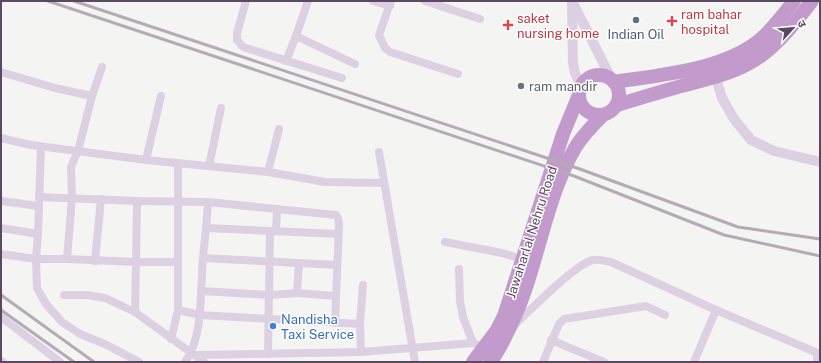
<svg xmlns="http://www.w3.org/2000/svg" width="821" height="363" font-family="'Public Sans','Noto Sans Devanagari',sans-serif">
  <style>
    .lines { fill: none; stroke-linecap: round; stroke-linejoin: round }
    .minor { stroke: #ded0e3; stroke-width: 8 }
    .tertiary { stroke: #ded0e3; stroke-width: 10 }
    .trunk { stroke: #c29bcc; stroke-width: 14 }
    .rail { stroke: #b4abb6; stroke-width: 3 }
    .service-dot { fill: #5c6f8a; stroke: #fff; stroke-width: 1.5 }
    .health-dot { fill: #e0444e; stroke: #fff; stroke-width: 1.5 }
    .worship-dot { fill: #6b7280; stroke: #fff; stroke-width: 1.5 }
    .shop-dot { fill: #3f7fe0; stroke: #fff; stroke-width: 1.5 }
    .labels { text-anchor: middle; stroke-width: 3; stroke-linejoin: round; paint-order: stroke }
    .health-label { font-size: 13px; fill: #be3a42; stroke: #fff; text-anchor: start }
    .service-label { font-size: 13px; fill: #4e5e75; stroke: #fff }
    .worship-label { font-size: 13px; fill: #5b616d; stroke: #fff; text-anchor: start }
    .street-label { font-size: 13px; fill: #5c4862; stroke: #fff }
    .shop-label { font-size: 13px; fill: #366cbe; stroke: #fff; text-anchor: start }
  </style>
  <rect width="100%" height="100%" fill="#f4f5f2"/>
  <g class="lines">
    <g class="minor">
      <polyline points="246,1 237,33 237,40 243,47 342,78"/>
      <polyline points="373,1 390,6"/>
      <polyline points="391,1 379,35 385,48 390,52 458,74"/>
      <polyline points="425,1 480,19"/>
      <polyline points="296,36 355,64"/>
      <polyline points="286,61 296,36 308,1"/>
      <polyline points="1,72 55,88 92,96"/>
      <polyline points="1,138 31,145 146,160 268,172 325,182 384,183"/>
      <polyline points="41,147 38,234 36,259 37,288 46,304 62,322 80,334 107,345 139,362"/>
      <polyline points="379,152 415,362"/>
      <polyline points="146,160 161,96"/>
      <polyline points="209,166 221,108"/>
      <polyline points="268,172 279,129"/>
      <polyline points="39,197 137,201 208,202 336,215 338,218 339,225 335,323"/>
      <polyline points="1,201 39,206"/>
      <polyline points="137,201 136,262 178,262"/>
      <polyline points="1,228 38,234"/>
      <polyline points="206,228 338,234"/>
      <polyline points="276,231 277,210"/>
      <polyline points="445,242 502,253 522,259"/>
      <polyline points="1,254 36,259 67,259 136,262 135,312"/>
      <polyline points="203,258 337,265"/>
      <polyline points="67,259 72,198 71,167 78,151 92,96 102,67"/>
      <polyline points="95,261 101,199"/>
      <polyline points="459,269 460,301 463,317 473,343"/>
      <polyline points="201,291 270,295 297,293 336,296"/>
      <polyline points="297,293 299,263"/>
      <polyline points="64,295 87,295 105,298 135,312 204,362"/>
      <polyline points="178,310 178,163"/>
      <polyline points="1,317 60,362"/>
      <polyline points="360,324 363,285"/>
      <path d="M514,325C530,311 575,264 593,260C599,259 605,261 611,262L716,310L820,354"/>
      <polyline points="171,339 178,310 200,315 360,324 361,352"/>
      <polyline points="551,340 604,362"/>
      <polyline points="268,354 270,231"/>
      <polyline points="195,355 361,352 473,343 484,347 486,350"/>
      <polyline points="1,361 3,362"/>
      <path d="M185,362C204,337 200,288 203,257C205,239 207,220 208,202"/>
      <polyline points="543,362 559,324 564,319 646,306 665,315"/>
      <polyline points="694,362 716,310"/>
      <polyline points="817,362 817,353"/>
    </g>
    <g class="tertiary">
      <polyline points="572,1 573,63 575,73 581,86"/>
      <polyline points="573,3 611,78"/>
      <polyline points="714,71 722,98 734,119 751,140 774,151 820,162"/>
    </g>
    <g class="trunk">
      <circle cx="599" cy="95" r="20"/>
      <path d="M614,82C660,75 726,70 762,38C774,27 784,14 794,1"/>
      <path d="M617,105C640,98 663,91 685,85C712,78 739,72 762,55C782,40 797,20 812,1"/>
      <polyline points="473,362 497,330 504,316 563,134 579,95"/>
      <path d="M490,362C499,352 505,337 511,325C538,269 544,201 575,148C582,136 592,126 602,116"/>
    </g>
    <g class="rail">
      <polyline points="48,1 574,176 724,235 820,256"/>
      <polyline points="74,1 577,168 738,227 820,239"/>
      <polyline points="1,295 94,362"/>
      <polyline points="1,310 74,362"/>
    </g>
  </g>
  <circle class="service-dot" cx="636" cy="20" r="4"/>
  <g class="health-dot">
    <path d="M670 15h4v4h4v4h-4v4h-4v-4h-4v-4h4z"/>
    <path d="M506 19h4v4h4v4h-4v4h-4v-4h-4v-4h4z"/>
  </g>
  <circle class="worship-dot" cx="521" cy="86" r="4"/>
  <circle class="shop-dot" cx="273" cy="326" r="4"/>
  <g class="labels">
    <g class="health-label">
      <text x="681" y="19">ram bahar<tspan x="681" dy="15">hospital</tspan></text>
      <text x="517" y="23">saket<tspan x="517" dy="15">nursing home</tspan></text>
    </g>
    <g class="service-label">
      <text x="636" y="39">Indian Oil</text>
    </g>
    <g class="worship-label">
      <text x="529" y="91">ram mandir</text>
    </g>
    <g class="street-label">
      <text transform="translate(531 232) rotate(-72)" y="5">Jawaharlal Nehru Road</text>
    </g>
    <g class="shop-label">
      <text x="281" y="324">Nandisha<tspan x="281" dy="15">Taxi Service</tspan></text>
    </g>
  </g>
  <rect width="821" height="363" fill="none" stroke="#5c4862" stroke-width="4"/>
  <g transform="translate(793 28) rotate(63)" stroke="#ffffff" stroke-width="3" paint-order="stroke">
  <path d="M0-3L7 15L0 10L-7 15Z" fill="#5c4862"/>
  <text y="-6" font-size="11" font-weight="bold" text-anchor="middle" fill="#5c4862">उ</text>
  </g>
</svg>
